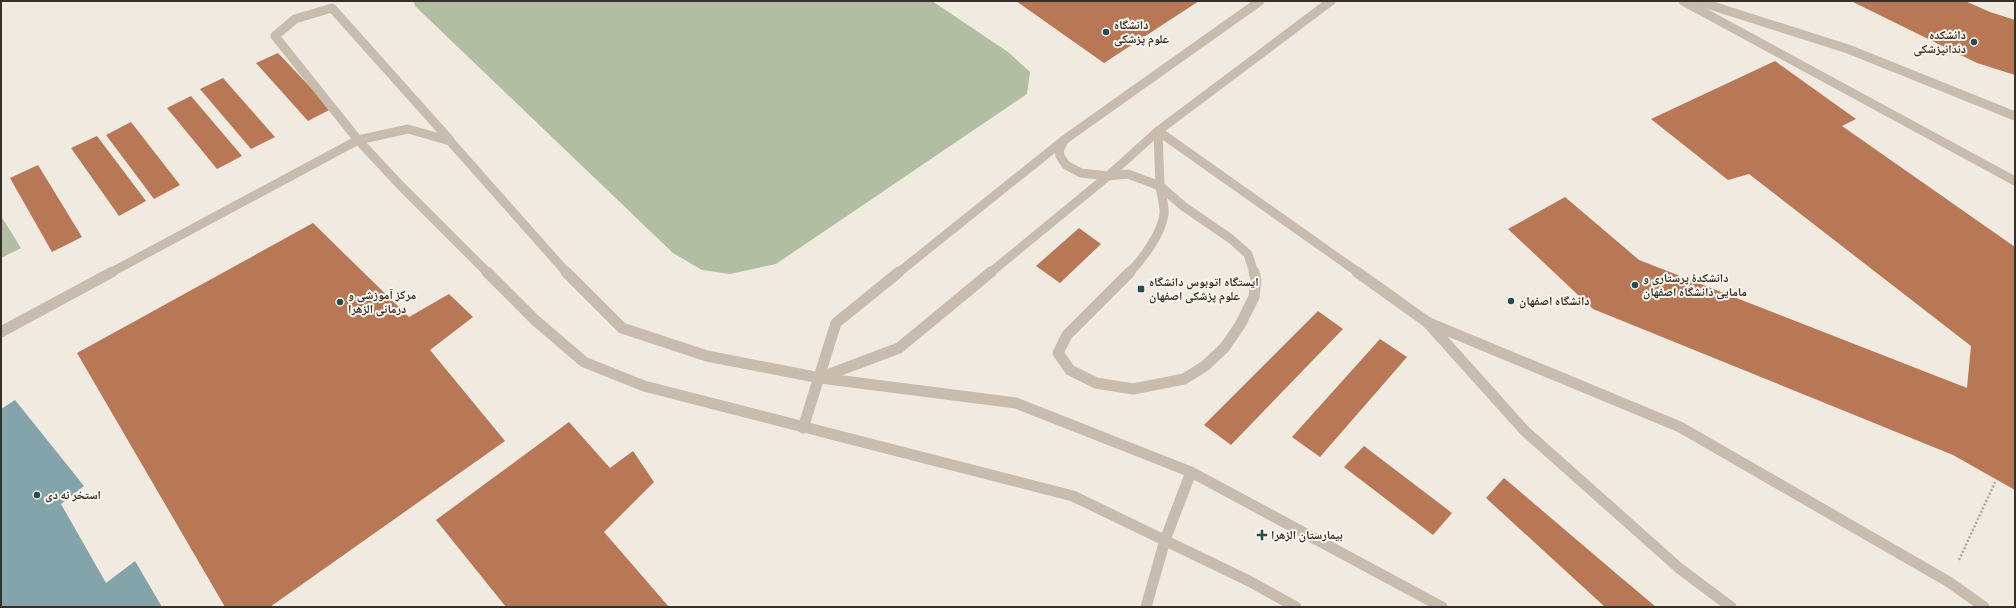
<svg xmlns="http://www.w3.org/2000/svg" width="2016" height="608" font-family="'Archivo Narrow','Noto Naskh Arabic',sans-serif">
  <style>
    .green { fill: #b1bea1 }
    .water { fill: #82a4aa }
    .building { fill: #b87856 }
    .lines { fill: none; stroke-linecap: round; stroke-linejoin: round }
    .path { stroke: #b3a697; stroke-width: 2.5; stroke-dasharray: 2 2; stroke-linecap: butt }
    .lane-far1 { stroke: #c7bcad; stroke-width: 9 }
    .lane { stroke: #c7bcad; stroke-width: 11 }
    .poi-dot { fill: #254b53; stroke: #f8f4ec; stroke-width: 1.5 }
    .labels { text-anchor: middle; stroke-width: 4; stroke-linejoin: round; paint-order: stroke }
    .poi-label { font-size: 12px; font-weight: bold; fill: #36302b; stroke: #f8f4ec; text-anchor: start }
  </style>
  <rect width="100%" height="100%" fill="#f0eae0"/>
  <g class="green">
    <polygon points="414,1 932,1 1008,52 1030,72 1027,94 776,264 730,274 702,270 673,253 415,6"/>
    <polygon points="1,216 21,248 1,258"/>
  </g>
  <polygon class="water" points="15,400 84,486 61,504 106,583 135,561 162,607 1,607 1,409"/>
  <g class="building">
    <polygon points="1016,1 1199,1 1104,63"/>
    <polygon points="1851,1 1965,1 1990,12 2015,20 2015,75 1977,63"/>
    <polygon points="278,53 331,109 308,121 256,63"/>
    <polygon points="1775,61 1856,119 1842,126 2015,247 2015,490 1953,455 1593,309 1508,229 1565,197 1639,260 1967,388 1971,346 1749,174 1728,180 1651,119"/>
    <polygon points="223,78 275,137 251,149 200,89"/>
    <polygon points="191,96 242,156 217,169 167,108"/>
    <polygon points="131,122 180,185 154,199 106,135"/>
    <polygon points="97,136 146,201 119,216 71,148"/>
    <polygon points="38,165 82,237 52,252 10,178"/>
    <polygon points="313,223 409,317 449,294 473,317 430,350 505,441 270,607 225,607 77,353"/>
    <polygon points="1079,228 1101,244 1060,283 1036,266"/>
    <polygon points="1318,311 1343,329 1231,445 1204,425"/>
    <polygon points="1380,339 1407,357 1320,457 1292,437"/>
    <polygon points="569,422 610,468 633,451 654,482 604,532 669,607 506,607 436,520"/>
    <polygon points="1364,446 1452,513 1433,535 1344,467"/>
    <polygon points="1504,478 1618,575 1656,607 1605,607 1486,498"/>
  </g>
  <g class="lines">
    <polyline class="path" points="1959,560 1996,480"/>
    <g class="lane-far1">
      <polyline points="1683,1 2015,181"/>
      <polyline points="1697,1 1848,49 2015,116"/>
      <polyline points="1158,131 1359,273"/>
      <polyline points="1158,131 1160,186"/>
      <polyline points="450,140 332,8 295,19 275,36 358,140 400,185 488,273"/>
      <polyline points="1064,140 1059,151 1060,156 1066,165 1081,173 1108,176 1128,174 1160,186"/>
      <polyline points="1160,186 1183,206 1231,239 1248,254 1254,273"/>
      <polyline points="110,273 358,140 408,129 450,141 567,273"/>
      <polyline points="898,273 1064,140 1260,1"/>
      <polyline points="990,273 1108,176 1158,131 1331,1"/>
      <path d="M1129,273C1142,260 1162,233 1164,214C1165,206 1161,195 1160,186"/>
    </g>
    <g class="lane">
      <polyline points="487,272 535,320 584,362 644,386 1073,496 1249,581 1296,607"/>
      <polyline points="566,272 622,328 707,356 820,378 1016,403 1191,472 1442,607"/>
      <polyline points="1130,272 1067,335 1058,353 1070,370 1096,383 1133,389 1184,379 1205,366 1225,347 1240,325 1254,297 1256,280 1254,272"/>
      <polyline points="1357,272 1427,322"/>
      <polyline points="1,332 112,272"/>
      <polyline points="822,377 899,348 991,272"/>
      <polyline points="803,428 836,323 899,272"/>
      <polyline points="1146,607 1165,540 1191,472"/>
      <polyline points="1731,607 1679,568 1525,431 1427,322 1680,427 1949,582 1984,607"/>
    </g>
  </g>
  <g class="poi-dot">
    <circle cx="1106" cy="32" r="4"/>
    <circle cx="1974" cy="42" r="4"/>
    <circle cx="1635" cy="285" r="4"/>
    <rect x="1137" y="285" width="8" height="8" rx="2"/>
    <circle cx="1511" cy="301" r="4"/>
    <circle cx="340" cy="302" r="4"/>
    <circle cx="37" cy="495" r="4"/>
    <path d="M1260 529h4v4h4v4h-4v4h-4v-4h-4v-4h4z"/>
  </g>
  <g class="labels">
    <g class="poi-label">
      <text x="1114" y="29">دانشگاه<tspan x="1114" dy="14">علوم پزشکی</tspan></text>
      <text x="1966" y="39" text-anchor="end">دانشکده<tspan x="1966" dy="14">دندانپزشکی</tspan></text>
      <text x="1643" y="282">دانشکدهٔ پرستاری و<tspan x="1643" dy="14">مامایی دانشگاه اصفهان</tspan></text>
      <text x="1149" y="286">ایستگاه اتوبوس دانشگاه<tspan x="1149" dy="14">علوم پزشکی اصفهان</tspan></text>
      <text x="348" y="299">مرکز آموزشی و<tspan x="348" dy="14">درمانی الزهرا</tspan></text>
      <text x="1519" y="305">دانشگاه اصفهان</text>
      <text x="45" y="499">استخر نه دی</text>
      <text x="1271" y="539">بیمارستان الزهرا</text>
    </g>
  </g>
  <rect width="2016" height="608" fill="none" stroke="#36302b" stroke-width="4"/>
</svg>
